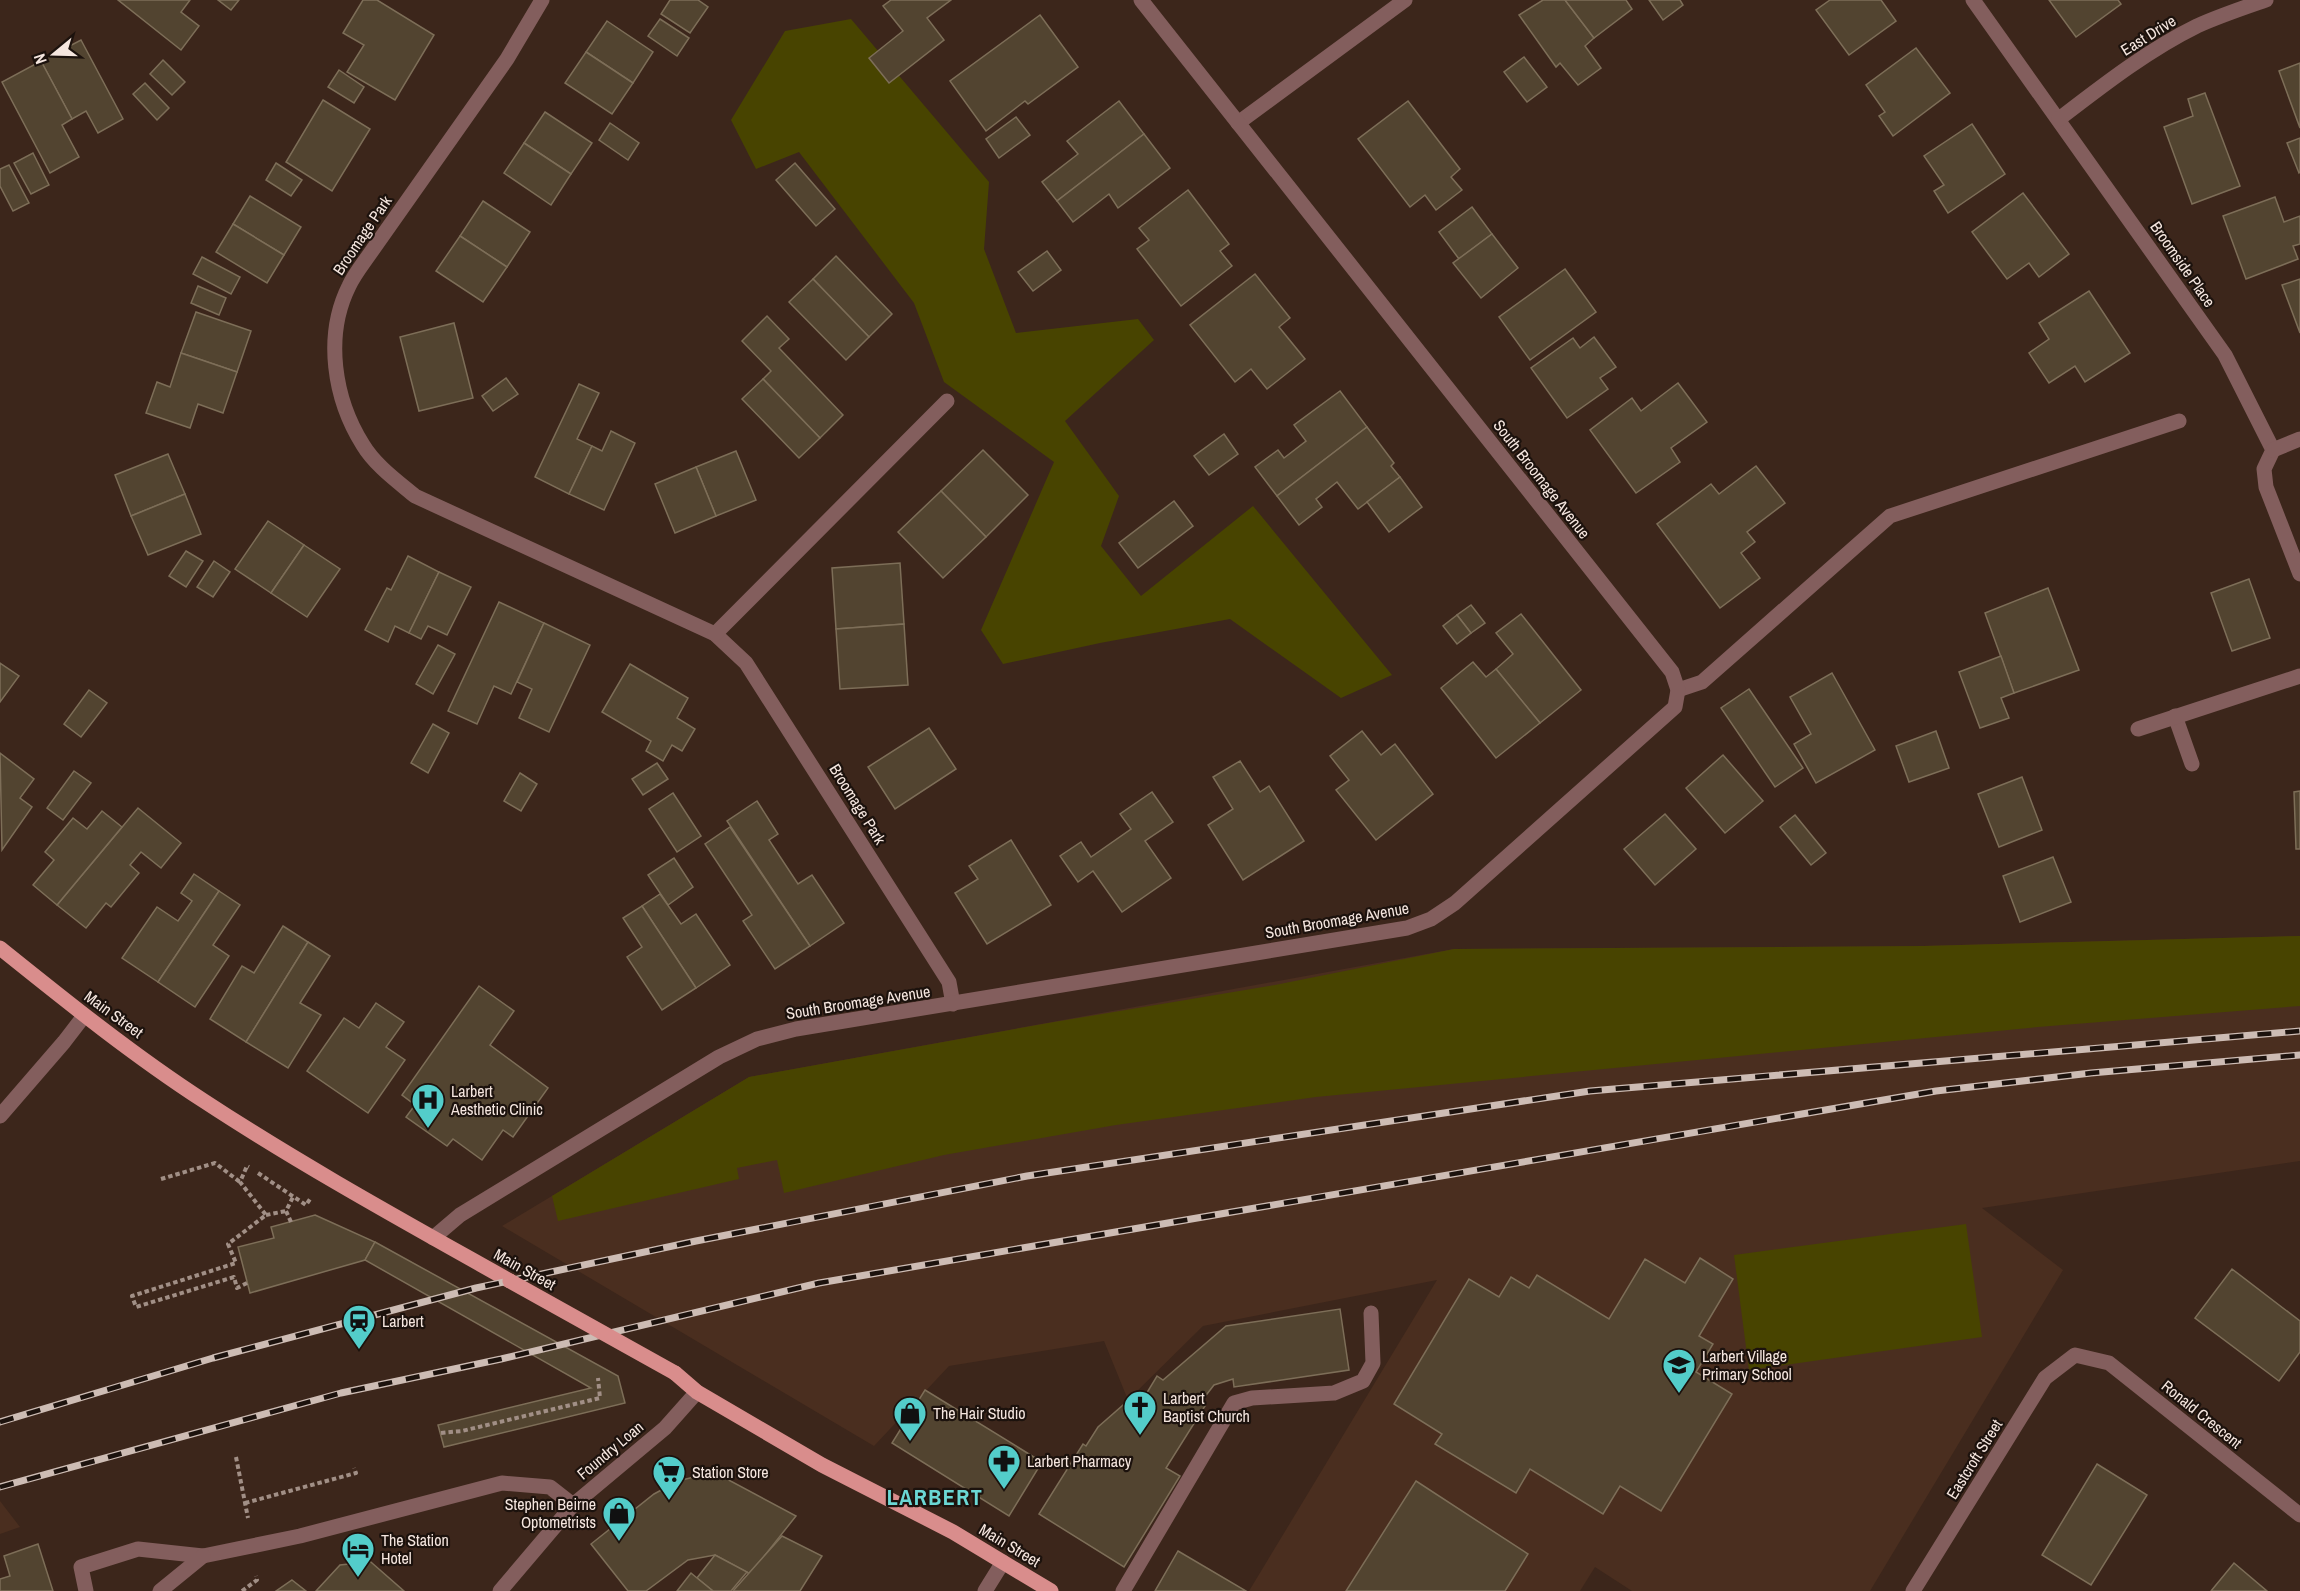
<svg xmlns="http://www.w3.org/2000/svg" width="2300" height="1591" font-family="'Archivo Narrow',sans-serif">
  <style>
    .built { fill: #4a2e1f }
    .green { fill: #484400 }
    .building { fill: #524430; stroke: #7d6e58; stroke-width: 1.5 }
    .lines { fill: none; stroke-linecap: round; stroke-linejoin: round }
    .path { stroke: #a18f86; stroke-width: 4; stroke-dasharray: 4.5 3; stroke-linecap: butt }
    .minor { stroke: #835e5d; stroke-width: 15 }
    .major { stroke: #d98d8c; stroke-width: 15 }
    .rail-casing { stroke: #cdbcb4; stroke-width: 7 }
    .rail { stroke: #1c120d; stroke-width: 4.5; stroke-dasharray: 14; stroke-linecap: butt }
    .major-bridge { stroke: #d98d8c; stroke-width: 15 }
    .labels { text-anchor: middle; stroke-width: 4.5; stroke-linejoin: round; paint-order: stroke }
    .street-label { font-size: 16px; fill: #f5e6df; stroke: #1c120d }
    .poi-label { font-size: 16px; fill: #f5e6df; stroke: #1c120d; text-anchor: start }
    .district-label { font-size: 22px; font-weight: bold; letter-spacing: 1.5px; fill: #6bd7d4; stroke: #1c120d }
  </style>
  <rect width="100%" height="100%" fill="#3c261b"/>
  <g class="built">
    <polygon points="2300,936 2300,1161 1982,1208 2063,1270 1870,1591 1632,1591 1595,1567 1580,1591 1249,1591 1437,1280 1203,1326 1128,1400 1104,1341 949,1366 874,1446 502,1226 749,1077 1454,949 1923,946"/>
    <polygon points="0,1501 20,1527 0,1534"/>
  </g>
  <g class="green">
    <polygon points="851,19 989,182 984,249 1016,333 1138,319 1154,340 1065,421 1119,496 1101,546 1141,596 1253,506 1392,675 1341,698 1230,619 1100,643 1003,664 981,630 1054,462 944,382 914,303 799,152 756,169 731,120 785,31"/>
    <polygon points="2300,936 2300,1006 2038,1027 1316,1097 1116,1125 944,1155 784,1193 777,1160 737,1168 739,1179 558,1221 552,1196 749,1077 1054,1022 1275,985 1454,949 1923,946"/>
    <polygon points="1966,1224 1982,1337 1749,1370 1734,1255"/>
  </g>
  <g class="building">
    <polygon points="118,0 190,0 181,12 199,26 181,50"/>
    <polygon points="218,0 239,0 231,10"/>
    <polygon points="363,0 377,0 434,35 395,100 347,72 364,45 343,33"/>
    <polygon points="670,0 698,0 708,7 690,33 661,14"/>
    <polygon points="891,0 951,0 927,18 944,40 889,83 869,58 903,31 883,6"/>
    <polygon points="1543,0 1565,0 1594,38 1585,46 1601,68 1578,85 1560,63 1556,67 1519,15"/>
    <polygon points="1565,0 1626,0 1632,9 1594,38"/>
    <polygon points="1649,0 1680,0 1683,5 1663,20"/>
    <polygon points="1830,0 1881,0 1896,21 1849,55 1816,10"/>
    <polygon points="2049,0 2118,0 2121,4 2076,37"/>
    <polygon points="1040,15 1078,67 1028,104 1025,101 986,131 950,81"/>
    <polygon points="660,19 689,38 677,56 648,36"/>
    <polygon points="607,21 653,52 633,83 586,52"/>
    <polygon points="81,40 123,119 98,133 86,111 72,119 41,61"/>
    <polygon points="1916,48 1950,93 1893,136 1879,116 1885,112 1866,85"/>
    <polygon points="586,52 633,83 612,114 565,83"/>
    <polygon points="1524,57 1547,87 1527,102 1504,72"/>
    <polygon points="163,60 185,82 172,95 150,74"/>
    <polygon points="41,61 72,119 62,125 79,157 50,173 2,82"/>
    <polygon points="2300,63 2300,128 2279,71"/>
    <polygon points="339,70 364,87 354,103 328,87"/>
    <polygon points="145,83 169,108 157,120 133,94"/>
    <polygon points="2205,93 2240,186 2192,204 2164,127 2193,116 2188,99"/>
    <polygon points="323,100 370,129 332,191 286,162"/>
    <polygon points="1119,101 1144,134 1057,201 1042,182 1078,154 1067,141"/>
    <polygon points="1408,101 1460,169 1451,177 1462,190 1436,210 1425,195 1410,207 1358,139"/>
    <polygon points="545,112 592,143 571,174 524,143"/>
    <polygon points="1016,117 1030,135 999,158 986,139"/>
    <polygon points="610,123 639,143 628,160 599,140"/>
    <polygon points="1972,124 2005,174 1948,213 1934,191 1944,185 1924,156"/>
    <polygon points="1144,134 1170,168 1118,208 1109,194 1073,222 1057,201"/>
    <polygon points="2300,138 2300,172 2299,173 2287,143"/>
    <polygon points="524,143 571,174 551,205 504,173"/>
    <polygon points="33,153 49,185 31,194 14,163"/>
    <polygon points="276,163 302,180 291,196 266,180"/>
    <polygon points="795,163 835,209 816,226 776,180"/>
    <polygon points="9,165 29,203 13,211 0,186 0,169"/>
    <polygon points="1188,190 1229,244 1220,251 1232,266 1181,306 1137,249 1149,240 1139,228"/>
    <polygon points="2023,193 2069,254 2039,277 2029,263 2007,279 1972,232"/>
    <polygon points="250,196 301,227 284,255 233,224"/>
    <polygon points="2275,197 2284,222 2300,216 2300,244 2293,246 2298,259 2246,279 2223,216"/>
    <polygon points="483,201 530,232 507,267 460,236"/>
    <polygon points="1472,207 1492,234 1459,259 1439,232"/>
    <polygon points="233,224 284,255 267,283 216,252"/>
    <polygon points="1492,234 1518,268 1481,298 1453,263"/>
    <polygon points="460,236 507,267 483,302 436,271"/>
    <polygon points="1047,251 1061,270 1033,291 1018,272"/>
    <polygon points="836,256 892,314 869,337 813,279"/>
    <polygon points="202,257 240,277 231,294 193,274"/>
    <polygon points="1565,269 1596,312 1530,360 1499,317"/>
    <polygon points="1255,274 1290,318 1279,327 1305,359 1267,389 1251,369 1235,382 1190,325"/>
    <polygon points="813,279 869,337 846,360 789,302"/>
    <polygon points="2300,279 2300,333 2282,285"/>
    <polygon points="198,286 226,298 219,315 191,303"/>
    <polygon points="2089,291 2130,353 2085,382 2075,366 2049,383 2029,353 2049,339 2039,323"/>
    <polygon points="196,312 251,331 237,372 181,353"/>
    <polygon points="767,316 789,339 779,348 843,415 820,438 763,379 771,371 742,341"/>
    <polygon points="454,323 473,398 419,411 400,337"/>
    <polygon points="1594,337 1616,367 1600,378 1608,389 1567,418 1531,368 1573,338 1580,348"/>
    <polygon points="181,353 237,372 223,413 198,404 190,428 146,413 157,382 170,387"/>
    <polygon points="506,378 518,394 493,411 482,396"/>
    <polygon points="763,379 820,438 799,458 742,399"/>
    <polygon points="1678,383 1707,422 1671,448 1680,462 1636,493 1590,430 1632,398 1641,411"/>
    <polygon points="579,384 599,393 577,439 592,446 569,494 535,477"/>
    <polygon points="1340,391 1367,427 1277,496 1255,467 1278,450 1284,458 1306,441 1294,425"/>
    <polygon points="1367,427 1394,463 1391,466 1400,477 1358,509 1337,482 1316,499 1322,507 1299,525 1277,496"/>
    <polygon points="611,431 635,443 604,510 569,494 592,446 602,451"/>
    <polygon points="1224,434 1238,454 1209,475 1194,456"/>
    <polygon points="983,450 1028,495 986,537 941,491"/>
    <polygon points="736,451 756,500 716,516 696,467"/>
    <polygon points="168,454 185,494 131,516 115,475"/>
    <polygon points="1756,466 1785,503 1747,532 1755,542 1741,553 1760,578 1720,608 1657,524 1711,484 1719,494"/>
    <polygon points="696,467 716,516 675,533 655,484"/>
    <polygon points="1400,477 1422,507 1389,532 1367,502"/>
    <polygon points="941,491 986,537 943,578 898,532"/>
    <polygon points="185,494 201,534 148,555 131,516"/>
    <polygon points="1174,501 1193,526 1138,568 1119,543"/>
    <polygon points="268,521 304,545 271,593 235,569"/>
    <polygon points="304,545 340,569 307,617 271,593"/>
    <polygon points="186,551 203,561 186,587 169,576"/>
    <polygon points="408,556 439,572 409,633 395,626 388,642 365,630 387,588 391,590"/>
    <polygon points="214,561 230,572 213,597 197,587"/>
    <polygon points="900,563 904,624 836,629 832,568"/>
    <polygon points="439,572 471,587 447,635 428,626 421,639 409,633"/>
    <polygon points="2249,579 2270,638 2232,651 2211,593"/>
    <polygon points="2048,588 2079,670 2014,693 1985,613"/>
    <polygon points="499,602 544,623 511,694 494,686 477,724 448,711"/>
    <polygon points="1471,605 1485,623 1471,633 1457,615"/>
    <polygon points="1521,614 1581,690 1540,723 1496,669 1513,654 1496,633"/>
    <polygon points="1457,615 1471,633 1457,644 1443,626"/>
    <polygon points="544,623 590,645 549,732 519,718 532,689 517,682"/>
    <polygon points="904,624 908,685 840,689 836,629"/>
    <polygon points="438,645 455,654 433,694 416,684"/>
    <polygon points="2001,656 2014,693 2001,698 2009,718 1980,728 1959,672"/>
    <polygon points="1473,662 1486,677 1496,669 1540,723 1496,758 1441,688"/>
    <polygon points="0,663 19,676 0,702"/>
    <polygon points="630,664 688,698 677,718 695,729 682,751 672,745 663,761 646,751 651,741 602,712"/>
    <polygon points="1832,673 1875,750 1816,783 1794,744 1811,734 1790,697"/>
    <polygon points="1749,689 1803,768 1775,787 1721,708"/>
    <polygon points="89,690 107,703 81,737 64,724"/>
    <polygon points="433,724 449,733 428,773 411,763"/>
    <polygon points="929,728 956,769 895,809 868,767"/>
    <polygon points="1362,731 1381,755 1395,744 1433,794 1376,840 1336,790 1349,780 1330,756"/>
    <polygon points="1936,731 1949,768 1909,782 1896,746"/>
    <polygon points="0,753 34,779 20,798 32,807 2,850"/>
    <polygon points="1723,755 1763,801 1725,833 1686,788"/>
    <polygon points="1240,761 1260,792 1269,786 1304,841 1243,880 1208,825 1233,809 1213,777"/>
    <polygon points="657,763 668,779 643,795 632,779"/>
    <polygon points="74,771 91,783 63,820 47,808"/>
    <polygon points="520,773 537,784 521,811 504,801"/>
    <polygon points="2022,777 2042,830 1999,847 1978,794"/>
    <polygon points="2300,791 2300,849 2296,849 2294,792"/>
    <polygon points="1152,792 1173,822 1145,841 1171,878 1122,912 1093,871 1078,882 1060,856 1081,842 1091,857 1131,829 1120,814"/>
    <polygon points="673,793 701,836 677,852 649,809"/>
    <polygon points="757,801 778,834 769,840 798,884 812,875 844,923 810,946 727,821"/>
    <polygon points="138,808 181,843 161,868 141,852 130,865 139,873 111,907 106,903 86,928 57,905"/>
    <polygon points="102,811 122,827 57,905 33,885 54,860 45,852 73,818 87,829"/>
    <polygon points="1665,814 1696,849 1655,885 1624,849"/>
    <polygon points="1795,815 1826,853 1811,865 1780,827"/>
    <polygon points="730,827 810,946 775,969 743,921 752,915 705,844"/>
    <polygon points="1011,840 1051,905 987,944 955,893 978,879 969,866"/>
    <polygon points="2053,857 2071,902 2020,922 2003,876"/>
    <polygon points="674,858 693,887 668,905 648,875"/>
    <polygon points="194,874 219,891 158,982 122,958 157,907 178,921 192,901 181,893"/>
    <polygon points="219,891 240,905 213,945 229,956 195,1007 158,982"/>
    <polygon points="660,894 681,924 696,914 730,965 696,988 642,906"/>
    <polygon points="642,906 696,988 662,1010 627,957 642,947 623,918"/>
    <polygon points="283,926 308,942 246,1042 210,1019 242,966 254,973"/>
    <polygon points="308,942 330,956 300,1003 321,1015 288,1068 246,1042"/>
    <polygon points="479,986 514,1011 490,1045 548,1088 513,1137 503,1130 482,1160 453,1139 447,1146 406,1117 415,1105 402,1095"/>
    <polygon points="376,1003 404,1022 386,1047 405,1060 368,1113 307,1071 344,1018 359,1028"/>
    <polygon points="315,1215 375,1242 365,1260 250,1293 238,1247 274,1238 271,1227"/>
    <polygon points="375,1242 618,1376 625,1403 444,1447 438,1425 591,1388 365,1260"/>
    <polygon points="1700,1258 1733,1279 1699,1336 1713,1344 1696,1372 1732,1394 1661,1511 1620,1486 1603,1514 1530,1469 1516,1493 1435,1444 1442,1434 1394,1404 1469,1279 1499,1297 1511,1277 1529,1288 1537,1275 1609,1319 1645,1259 1685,1283"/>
    <polygon points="2232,1269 2300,1321 2300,1352 2279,1381 2195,1318"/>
    <polygon points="1340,1309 1349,1370 1234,1387 1233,1379 1214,1385 1200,1403 1205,1406 1166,1468 1180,1476 1124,1567 1039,1514 1083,1444 1086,1446 1098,1427 1138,1392 1145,1396 1157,1376 1163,1380 1226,1326"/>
    <polygon points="925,1390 1042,1462 1009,1516 892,1443"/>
    <polygon points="2097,1464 2147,1495 2091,1585 2042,1555"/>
    <polygon points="698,1476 725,1478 796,1516 750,1574 715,1555 688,1560 646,1591 628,1591 591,1544 654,1494 678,1481"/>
    <polygon points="1416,1481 1528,1554 1505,1591 1346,1591"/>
    <polygon points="782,1536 822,1556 800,1591 733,1591"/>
    <polygon points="38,1544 53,1591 0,1591 0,1579 10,1576 4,1556"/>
    <polygon points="1178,1551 1246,1591 1155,1591"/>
    <polygon points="715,1555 747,1572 731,1591 713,1591 697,1578"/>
    <polygon points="364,1556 404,1591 316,1591 340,1565 358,1563"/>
    <polygon points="2234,1563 2267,1591 2211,1591"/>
    <polygon points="691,1573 697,1578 713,1591 677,1591"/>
    <polygon points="292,1580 306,1591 276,1591"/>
  </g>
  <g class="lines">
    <g class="path">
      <polyline points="258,1173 306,1205 310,1199"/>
      <polyline points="161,1179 215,1163 240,1182"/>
      <polyline points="266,1215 286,1211"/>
      <polyline points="291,1222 286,1211 293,1197"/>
      <polyline points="247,1283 237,1288 234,1277 136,1307 132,1296 236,1263 228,1244 266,1215 240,1182 247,1166 249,1167"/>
      <polyline points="441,1433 462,1431 600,1398 598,1378"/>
      <polyline points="236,1457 248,1518"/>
      <polyline points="245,1503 356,1473 354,1468"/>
      <polyline points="242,1591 257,1580 256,1576"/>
    </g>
    <g class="minor">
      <path d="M542,0L507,59L369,255C362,265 354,275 349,286C324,336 334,399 363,445C375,465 397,481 415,496L715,634L746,663L949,982L953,1004"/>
      <polyline points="1973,0 2225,355 2273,450 2264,469 2266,487 2300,574"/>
      <path d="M2059,119C2102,86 2148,50 2197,26C2219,16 2243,8 2266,0"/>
      <polyline points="1238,123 1405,0"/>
      <polyline points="2273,450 2300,439"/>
      <polyline points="715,634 947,401"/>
      <polyline points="1678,690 1702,682 1890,516 2179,421"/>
      <polyline points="2175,716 2192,764"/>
      <polyline points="2138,729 2300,676"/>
      <polyline points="0,1116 64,1042 84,1016"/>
      <polyline points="433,1238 460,1215 719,1057 757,1039 796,1029 1407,928 1431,919 1455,903 1675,707 1678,690 1672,672 1141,0"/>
      <polyline points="86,1591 81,1567 138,1549 203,1556 300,1536 502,1483 550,1487 573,1505"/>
      <polyline points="160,1591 203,1556"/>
      <polyline points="500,1591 573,1505 665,1428 697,1392"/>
      <polyline points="985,1591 1003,1562"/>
      <polyline points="1123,1591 1234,1403 1252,1398 1334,1393 1363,1381 1373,1363 1371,1313"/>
      <polyline points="1913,1591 2045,1378 2075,1355 2109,1363 2300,1515"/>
    </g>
    <g class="major">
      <path d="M0,948C66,1001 133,1055 204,1101C303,1166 407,1223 510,1281"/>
      <polyline points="675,1373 697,1392 822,1465 953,1532 1051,1591"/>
    </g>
    <defs>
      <g id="rail">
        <polyline points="0,1422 213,1358 476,1288 696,1241 1027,1176 1590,1091 2300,1031"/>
        <polyline points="0,1487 341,1393 501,1359 819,1283 1936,1091 2091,1073 2300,1055"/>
      </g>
    </defs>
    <use href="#rail" class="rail-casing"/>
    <use href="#rail" class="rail"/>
    <polyline class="major-bridge" points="510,1281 675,1373"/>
  </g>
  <defs>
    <symbol id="hospital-pin" viewBox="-11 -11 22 30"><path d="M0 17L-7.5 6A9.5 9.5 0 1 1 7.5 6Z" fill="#53cdca" stroke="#1c120d"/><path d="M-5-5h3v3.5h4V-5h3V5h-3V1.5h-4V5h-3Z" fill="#111"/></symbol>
    <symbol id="station-pin" viewBox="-11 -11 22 30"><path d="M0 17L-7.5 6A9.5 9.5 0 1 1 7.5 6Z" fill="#53cdca" stroke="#1c120d"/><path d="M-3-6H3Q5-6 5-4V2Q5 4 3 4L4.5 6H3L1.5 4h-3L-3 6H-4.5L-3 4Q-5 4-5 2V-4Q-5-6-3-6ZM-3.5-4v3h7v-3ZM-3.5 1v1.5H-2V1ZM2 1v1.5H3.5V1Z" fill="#111"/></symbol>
    <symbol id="school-pin" viewBox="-11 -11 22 30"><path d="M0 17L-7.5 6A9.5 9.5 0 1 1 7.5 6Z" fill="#53cdca" stroke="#1c120d"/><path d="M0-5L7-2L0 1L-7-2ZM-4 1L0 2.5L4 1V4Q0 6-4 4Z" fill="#111"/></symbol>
    <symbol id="church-pin" viewBox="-11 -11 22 30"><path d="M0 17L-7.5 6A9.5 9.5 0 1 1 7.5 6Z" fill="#53cdca" stroke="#1c120d"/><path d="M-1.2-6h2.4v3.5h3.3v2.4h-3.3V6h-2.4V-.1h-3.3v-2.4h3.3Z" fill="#111"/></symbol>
    <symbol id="shop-pin" viewBox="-11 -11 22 30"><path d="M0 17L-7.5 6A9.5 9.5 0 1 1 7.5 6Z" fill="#53cdca" stroke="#1c120d"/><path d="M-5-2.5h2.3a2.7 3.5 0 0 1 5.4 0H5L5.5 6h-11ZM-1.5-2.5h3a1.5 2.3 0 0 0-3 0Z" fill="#111"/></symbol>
    <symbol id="pharmacy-pin" viewBox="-11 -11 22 30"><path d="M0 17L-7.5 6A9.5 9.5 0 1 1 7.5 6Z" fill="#53cdca" stroke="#1c120d"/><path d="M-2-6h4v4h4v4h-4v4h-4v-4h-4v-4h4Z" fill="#111"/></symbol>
    <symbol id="supermarket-pin" viewBox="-11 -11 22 30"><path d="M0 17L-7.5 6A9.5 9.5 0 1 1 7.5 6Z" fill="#53cdca" stroke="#1c120d"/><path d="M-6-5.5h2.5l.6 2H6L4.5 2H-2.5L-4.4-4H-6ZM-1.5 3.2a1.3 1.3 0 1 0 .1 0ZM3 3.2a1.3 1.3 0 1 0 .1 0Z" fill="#111"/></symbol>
    <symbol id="hotel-pin" viewBox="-11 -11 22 30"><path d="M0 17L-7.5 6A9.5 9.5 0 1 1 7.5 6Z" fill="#53cdca" stroke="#1c120d"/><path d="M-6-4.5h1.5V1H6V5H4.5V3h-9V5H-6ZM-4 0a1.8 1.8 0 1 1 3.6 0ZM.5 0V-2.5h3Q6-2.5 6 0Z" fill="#111"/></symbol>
  </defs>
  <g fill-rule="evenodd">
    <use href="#hospital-pin" x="409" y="1081" width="38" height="52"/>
    <use href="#station-pin" x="340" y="1302" width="38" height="52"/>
    <use href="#school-pin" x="1660" y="1346" width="38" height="52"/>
    <use href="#church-pin" x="1121" y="1388" width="38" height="52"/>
    <use href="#shop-pin" x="891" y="1394" width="38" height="52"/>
    <use href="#pharmacy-pin" x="985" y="1442" width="38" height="52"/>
    <use href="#supermarket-pin" x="650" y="1453" width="38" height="52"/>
    <use href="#shop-pin" x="600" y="1494" width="38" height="52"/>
    <use href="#hotel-pin" x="339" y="1530" width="38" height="52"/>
  </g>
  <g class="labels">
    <g class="street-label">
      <text transform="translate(2148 35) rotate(-32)" y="6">East Drive</text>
      <text transform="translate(362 235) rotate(-56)" y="6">Broomage Park</text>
      <text transform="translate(2183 264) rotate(55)" y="6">Broomside Place</text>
      <text transform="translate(1542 479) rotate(52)" y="6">South Broomage Avenue</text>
      <text transform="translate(858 804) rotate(58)" y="6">Broomage Park</text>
      <text transform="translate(1337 920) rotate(-10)" y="6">South Broomage Avenue</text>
      <text transform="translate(858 1002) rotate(-9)" y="6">South Broomage Avenue</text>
      <text transform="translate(114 1014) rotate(36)" y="6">Main Street</text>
      <text transform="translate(525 1269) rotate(29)" y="6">Main Street</text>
      <text transform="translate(2202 1414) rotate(39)" y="6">Ronald Crescent</text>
      <text transform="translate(610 1450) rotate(-40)" y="6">Foundry Loan</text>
      <text transform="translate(1974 1459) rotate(-58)" y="6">Eastcroft Street</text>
      <text transform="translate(1010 1545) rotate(31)" y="6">Main Street</text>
    </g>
    <g class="poi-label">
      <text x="451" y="1097">Larbert<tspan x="451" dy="18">Aesthetic Clinic</tspan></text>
      <text x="382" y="1327">Larbert</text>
      <text x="1702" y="1362">Larbert Village<tspan x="1702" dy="18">Primary School</tspan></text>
      <text x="1163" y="1404">Larbert<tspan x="1163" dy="18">Baptist Church</tspan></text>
      <text x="933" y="1419">The Hair Studio</text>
      <text x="1027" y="1467">Larbert Pharmacy</text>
      <text x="692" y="1478">Station Store</text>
      <text x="596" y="1510" text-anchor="end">Stephen Beirne<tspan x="596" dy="18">Optometrists</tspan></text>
      <text x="381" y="1546">The Station<tspan x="381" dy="18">Hotel</tspan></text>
    </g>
    <g class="district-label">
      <text x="935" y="1505">LARBERT</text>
    </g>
  </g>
  <g transform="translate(54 54) rotate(251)" stroke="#1c120d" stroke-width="4.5" paint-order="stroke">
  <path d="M0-4.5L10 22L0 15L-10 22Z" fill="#f5e6df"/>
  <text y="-9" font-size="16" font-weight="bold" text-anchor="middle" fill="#f5e6df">N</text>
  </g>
</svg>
